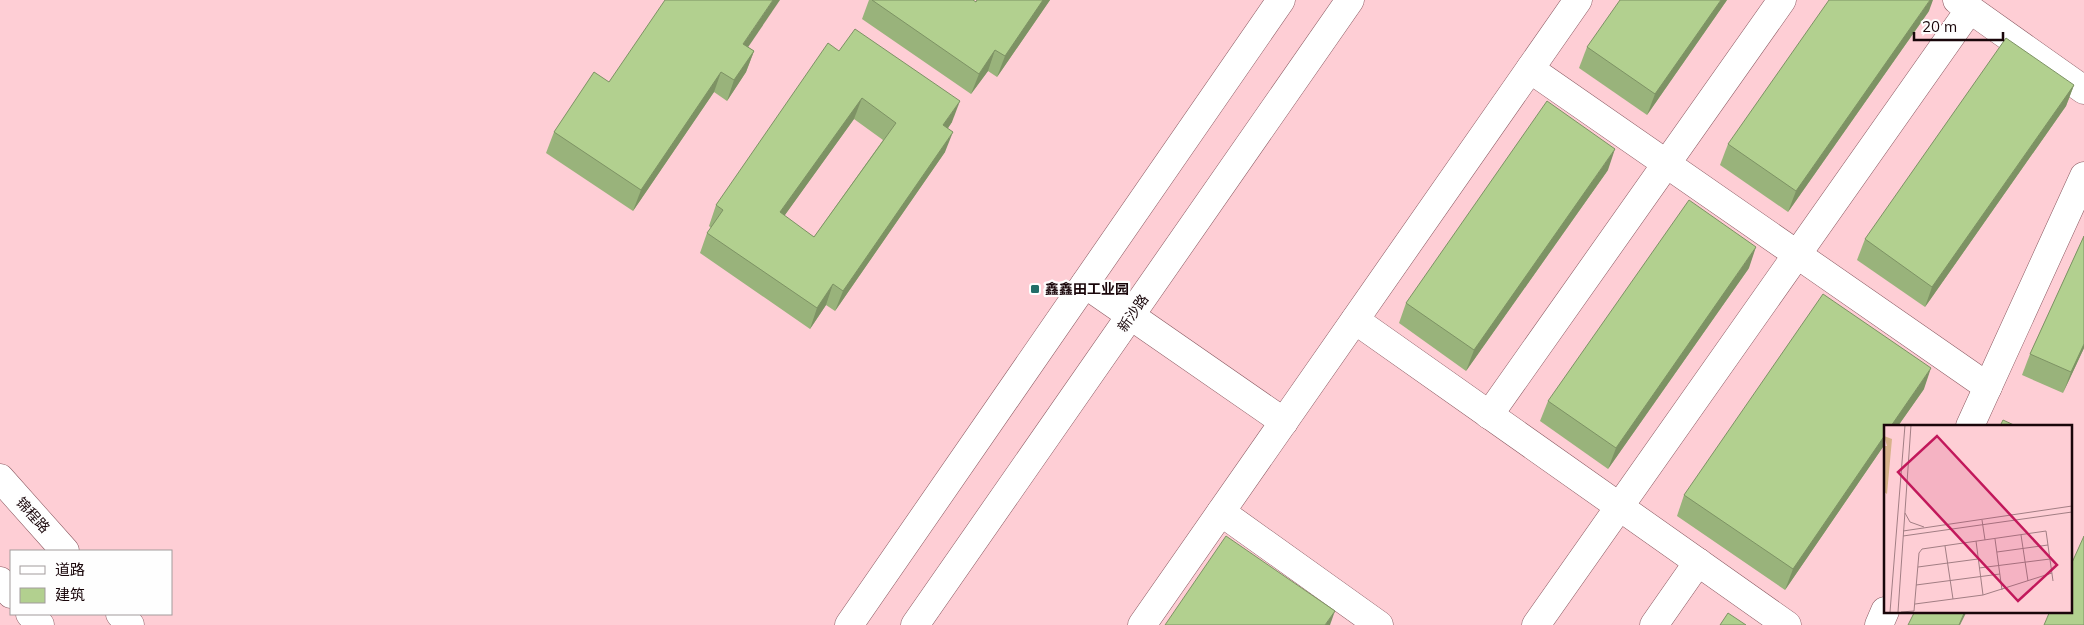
<svg xmlns="http://www.w3.org/2000/svg" width="2084" height="625" font-family="Mulish,'Noto Sans SC',sans-serif">
  <style>
    .lines { fill: none; stroke-linecap: round; stroke-linejoin: round }
    .minor-casing { stroke: #8a5860; stroke-width: 29 }
    .major-casing { stroke: #8a5860; stroke-width: 29 }
    .minor { stroke: #fff; stroke-width: 28 }
    .major { stroke: #fff; stroke-width: 28 }
    .wall { fill: #99b37b; fill-rule: evenodd }
    .shaded-wall { fill: #7d9264 }
    .building { fill: #b2d08f; stroke: #7d9264; fill-rule: evenodd }
    .poi-dot { fill: #236d68; stroke: #fefefe; stroke-width: 2 }
    .labels { text-anchor: middle; stroke-width: 4.5; stroke-linejoin: round; paint-order: stroke }
    .poi-label { font-size: 14px; font-weight: bold; fill: #19060a; stroke: #fefefe; text-anchor: start }
    .street-label { font-size: 14px; fill: #19060a; stroke: #fefefe }
    .inset-road { fill: none; stroke: #a27e84; stroke-width: 1 }
    .view { fill: #c2185b; fill-opacity: 0.15; stroke: #c2185b; stroke-width: 2.5 }
    .inset-edge { fill: none; stroke: #19060a; stroke-width: 2.5 }
  </style>
  <rect width="100%" height="100%" fill="#feced5"/>
  <g class="lines">
    <defs>
      <g id="minor">
        <polyline points="1957,0 2084,90"/>
        <polyline points="1530,69 1988,387"/>
        <polyline points="1085,284 1284,422"/>
        <polyline points="1355,320 1787,625"/>
        <polyline points="1489,415 1782,0"/>
        <polyline points="1970,426 2084,176"/>
        <polyline points="1221,512 1379,625"/>
        <polyline points="1142,625 1578,0"/>
        <polyline points="1536,625 1970,9"/>
        <polyline points="1654,625 1698,562"/>
        <polyline points="1879,625 1885,611"/>
      </g>
      <g id="major">
        <polyline points="0,478 65,551"/>
        <polyline points="0,581 11,594"/>
        <polyline points="30,614 40,625"/>
        <polyline points="120,614 130,625"/>
        <polyline points="849,625 1281,0"/>
        <polyline points="915,625 1350,0"/>
      </g>
    </defs>
    <use href="#minor" class="minor-casing"/>
    <use href="#major" class="major-casing"/>
    <use href="#minor" class="minor"/>
    <use href="#major" class="major"/>
  </g>
  <g class="wall">
    <polygon points="869,0 973,0 976,2 977,0 1050,0 997,77 988,71 971,94 862,19"/>
    <polygon points="1727,0 1647,115 1579,68 1587,47"/>
    <polygon points="1929,11 1788,212 1720,165 1728,144"/>
    <polygon points="748,47 754,51 746,72 727,101 714,92 633,211 546,153 554,132 609,82"/>
    <path d="M839,51L952,122L948,128L945,152L835,311L826,305L810,329L700,253L707,233L711,228L709,226L716,205ZM854,119L883,140L814,237L784,216Z"/>
    <polygon points="2074,85 2066,106 1925,307 1857,260 1865,239"/>
    <polygon points="1608,170 1466,371 1399,323 1406,303"/>
    <polygon points="2084,236 2084,348 2063,393 2022,375 2030,354"/>
    <polygon points="1749,268 1608,469 1540,421 1548,401"/>
    <polygon points="1924,389 1898,426 1885,426 1885,444 1785,590 1677,516 1684,495"/>
  </g>
  <g class="shaded-wall">
    <polygon points="773,0 780,0 736,65 743,44"/>
    <polygon points="1043,0 1050,0 997,77 1005,56"/>
    <polygon points="1721,0 1727,0 1647,115 1655,94"/>
    <polygon points="1930,0 1933,0 1929,11 1788,212 1796,191"/>
    <polygon points="995,50 988,71 971,94 979,74"/>
    <polygon points="754,51 746,72 727,101 734,80"/>
    <polygon points="721,72 714,92 633,211 641,190"/>
    <polygon points="2074,85 2066,106 1925,307 1932,287"/>
    <polygon points="862,98 854,119 772,233 780,212"/>
    <polygon points="960,101 952,122 936,146 943,125"/>
    <polygon points="953,132 945,152 835,311 843,291"/>
    <polygon points="1615,149 1608,170 1466,371 1474,350"/>
    <polygon points="1756,247 1749,268 1608,469 1616,448"/>
    <polygon points="833,284 826,305 810,329 817,308"/>
    <polygon points="2084,344 2084,348 2063,393 2071,372"/>
    <polygon points="1931,368 1924,389 1898,426 1891,426"/>
    <polygon points="1885,435 1885,444 1785,590 1793,569"/>
    <polygon points="1335,611 1330,625 1325,625"/>
    <polygon points="1965,611 1967,611 1960,625 1959,625"/>
  </g>
  <g class="building">
    <polygon points="665,0 773,0 743,44 754,51 734,80 721,72 641,190 554,132 594,72 609,82"/>
    <polygon points="872,0 973,0 976,2 977,0 1043,0 1005,56 995,50 979,74"/>
    <polygon points="1620,0 1721,0 1655,94 1587,47"/>
    <polygon points="1829,0 1930,0 1796,191 1728,144"/>
    <path d="M855,29L960,101L943,125L953,132L843,291L833,284L817,308L707,233L723,210L716,205L828,43L839,51ZM862,98L896,123L814,237L780,212Z"/>
    <polygon points="2006,38 2074,85 1932,287 1865,239"/>
    <polygon points="1547,101 1615,149 1474,350 1406,303"/>
    <polygon points="1689,200 1756,247 1616,448 1548,401"/>
    <polygon points="2084,236 2084,344 2071,372 2030,354"/>
    <polygon points="1823,294 1931,368 1891,426 1885,426 1885,435 1793,569 1684,495"/>
    <polygon points="2003,420 2016,426 2000,426"/>
    <polygon points="1226,536 1335,611 1325,625 1165,625"/>
    <polygon points="2084,536 2084,625 2044,625 2050,611 2070,611 2070,567"/>
    <polygon points="1915,611 1965,611 1959,625 1908,625"/>
    <polygon points="1728,613 1746,625 1720,625"/>
  </g>
  <rect class="poi-dot" x="1030" y="284" width="10" height="10" rx="2.5"/>
  <g class="labels">
    <g class="poi-label">
      <text x="1045" y="294">鑫鑫田工业园</text>
    </g>
    <g class="street-label">
      <text transform="translate(1133 313) rotate(-55)" y="5">新沙路</text>
      <text transform="translate(33 515) rotate(48)" y="5">锦程路</text>
    </g>
  </g>
  <g transform="translate(1884 425)">
    <rect width="188" height="188" fill="#feced5"/>
    <path d="M0,11L8,14L3,69L0,67V21H3Z" fill="#d7b28a"/>
    <path class="inset-road" d="M21,88L26,97L40,102M98,95L101,115M19,106L188,81M137,110L144,156M19,111L188,87M111,114L118,165M92,116L99,170M61,121L69,174M113,127L164,120M34,142L94,134M95,143L166,134M32,160L116,149M31,179L99,170L168,148M6,187L21,0M14,187L27,0M17,187L30,186L35,128L38,124L162,106L169,156"/>
    <path class="view" d="M53,11L173,140L134,176L14,47Z"/>
    <rect width="188" height="188" class="inset-edge"/>
  </g>
  <rect x="10" y="550" width="162" height="65" fill="#fefefe" stroke="#a29b9c"/>
  <rect x="20" y="566" width="25" height="8" fill="#ffffff" stroke="#a29b9c"/>
  <text x="55" y="575" font-size="15" fill="#19060a">道路</text>
  <rect x="20" y="588" width="25" height="15" fill="#b2d08f" stroke="#a29b9c"/>
  <text x="55" y="600" font-size="15" fill="#19060a">建筑</text>
  <path d="M1914 32v8h89v-8" fill="none" stroke="#19060a" stroke-width="2.5"/>
  <text x="1922" y="32" font-size="15" fill="#19060a" stroke="#fefefe" stroke-width="4" paint-order="stroke">20 m</text>
</svg>
